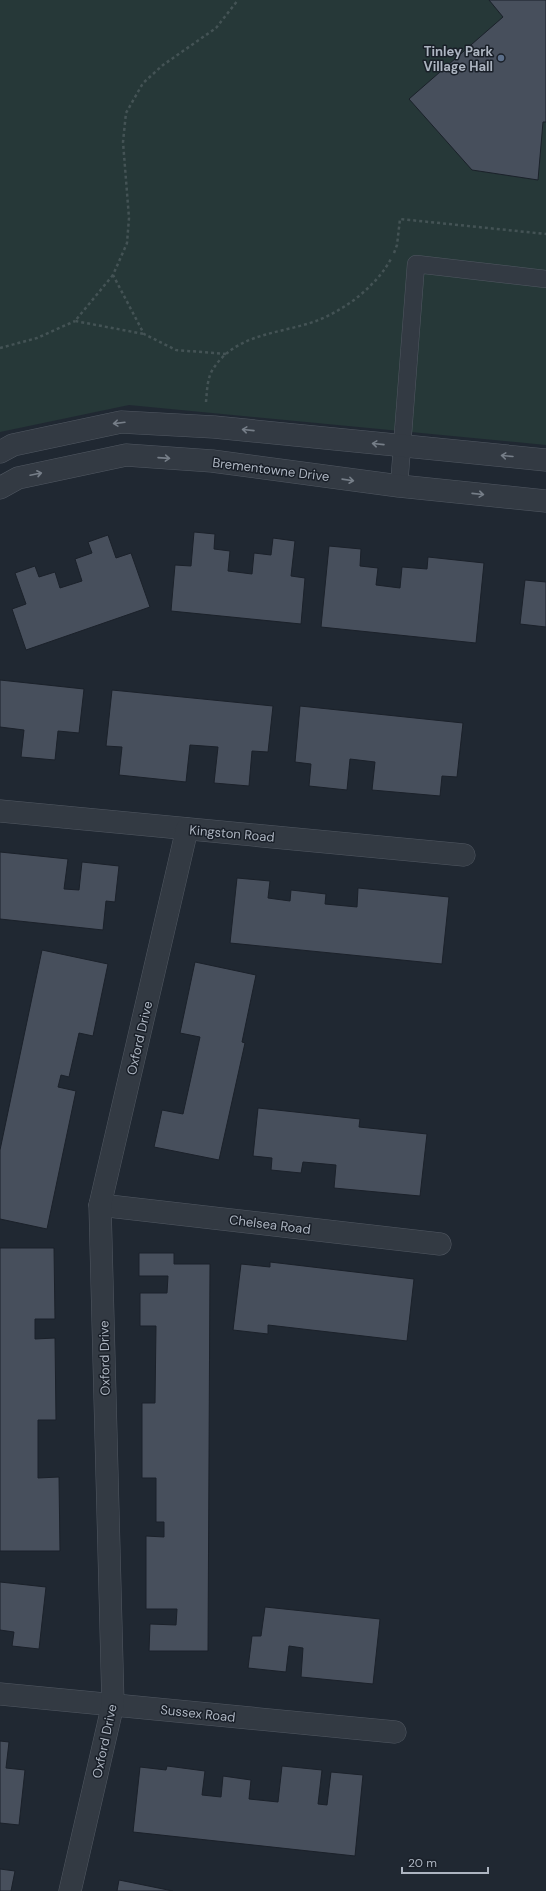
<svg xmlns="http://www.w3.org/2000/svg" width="546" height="1891" font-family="'DM Sans',sans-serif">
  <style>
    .green { fill: #263838 }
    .building { fill: #474f5c; stroke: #1b212a }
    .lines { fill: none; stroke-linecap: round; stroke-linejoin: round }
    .lane-casing { stroke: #515862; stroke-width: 18 }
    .street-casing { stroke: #515862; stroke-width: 23 }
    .path { stroke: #445355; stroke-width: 2.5; stroke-dasharray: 3 3; stroke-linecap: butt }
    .lane { stroke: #333a43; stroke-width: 17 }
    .street { stroke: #333a43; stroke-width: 22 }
    .oneway { stroke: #767e88 }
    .service-dot { fill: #5c6f8a; stroke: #191f28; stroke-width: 1.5 }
    .labels { text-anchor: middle; stroke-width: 3; stroke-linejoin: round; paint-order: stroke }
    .poi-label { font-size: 13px; font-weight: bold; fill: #adb5c1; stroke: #191f28; text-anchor: end }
    .street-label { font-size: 13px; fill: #adb5c1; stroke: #191f28 }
  </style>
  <rect width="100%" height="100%" fill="#202832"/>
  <polygon class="green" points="0,0 546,0 546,445 129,405 0,432"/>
  <g class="building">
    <polygon points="489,0 546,0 546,122 543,122 538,180 472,170 409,99 503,17"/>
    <polygon points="194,532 215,534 214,549 230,551 228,571 252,574 254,553 271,555 273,538 295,541 291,576 305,578 301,624 171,611 175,565 191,566"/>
    <polygon points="108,535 116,558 131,553 150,607 26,650 12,609 26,604 15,573 35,566 39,577 55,572 60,588 82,581 75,559 92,553 88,542"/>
    <polygon points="329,546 361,549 360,566 378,568 376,585 400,588 402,567 427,569 428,557 484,563 476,643 321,627"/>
    <polygon points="525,580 546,582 546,627 520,624"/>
    <polygon points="0,680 84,689 79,733 58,731 55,760 21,757 24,730 0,727"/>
    <polygon points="112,690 273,706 268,752 252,751 249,786 214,783 218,747 190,745 186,782 119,775 122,747 106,746"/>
    <polygon points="300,706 463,723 457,777 442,776 440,796 372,790 375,762 350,759 347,790 309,786 311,764 295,762"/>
    <polygon points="0,852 68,859 64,889 79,890 82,862 119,866 115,902 106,901 103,930 0,919"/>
    <polygon points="237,878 270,881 268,898 290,901 291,890 326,894 325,904 357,907 358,888 449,897 442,964 230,943"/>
    <polygon points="42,950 108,964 93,1036 79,1033 69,1077 61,1075 58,1087 76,1091 47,1229 0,1219 0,1150"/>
    <polygon points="195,962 256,975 242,1042 245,1043 219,1160 154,1147 162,1110 183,1114 200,1037 180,1033"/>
    <polygon points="258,1108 360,1119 359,1127 427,1134 420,1196 334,1188 336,1165 303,1162 301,1173 271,1170 272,1158 253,1156"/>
    <polygon points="0,1248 54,1248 55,1319 35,1319 35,1339 55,1338 56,1420 38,1420 38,1478 59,1477 60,1551 0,1551"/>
    <polygon points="139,1253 174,1253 174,1264 210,1264 208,1651 149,1651 150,1624 176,1625 177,1609 146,1609 146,1536 164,1537 164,1522 156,1522 156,1478 142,1478 142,1403 155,1403 156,1326 140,1326 140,1293 167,1293 168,1276 139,1276"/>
    <polygon points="270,1262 414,1279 407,1341 268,1325 268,1334 233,1330 241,1264 270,1267"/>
    <polygon points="0,1582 46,1587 39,1649 12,1646 14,1632 0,1630"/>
    <polygon points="265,1607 380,1619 373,1684 301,1677 303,1648 289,1646 286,1672 248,1668 252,1636 261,1636"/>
    <polygon points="0,1741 9,1742 6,1768 25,1770 19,1825 0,1823"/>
    <polygon points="167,1766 205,1771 202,1795 221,1797 223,1776 251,1780 249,1799 278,1802 282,1766 322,1770 318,1804 327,1805 331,1772 363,1775 355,1856 133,1832 140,1767 166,1770"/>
    <polygon points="0,1869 15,1871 11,1891 0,1891"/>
    <polygon points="119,1880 173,1891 117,1891"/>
  </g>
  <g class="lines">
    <defs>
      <polyline id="lane" points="399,486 416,264 546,279"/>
      <g id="street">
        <polyline points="0,452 13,445 121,422 214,427 546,460"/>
        <polyline points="0,488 18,478 126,455 212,461 399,486 546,501"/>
        <polyline points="0,811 464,855"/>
        <polyline points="100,1205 440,1244"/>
        <polyline points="0,1694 395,1732"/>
        <polyline points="70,1891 113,1704 100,1205 187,829"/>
      </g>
    </defs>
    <use href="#lane" class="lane-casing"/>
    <use href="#street" class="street-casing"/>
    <g class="path">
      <polyline points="394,253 397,245 400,219 546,234"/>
      <polyline points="113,275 75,321 144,334"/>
      <polyline points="0,348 37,338 75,321"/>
      <polyline points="226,354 176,350 144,334 113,275 127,243 129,218 123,142 126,113 143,83 163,65 216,28 238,0"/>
      <path d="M206,402C207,392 207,378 213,369C236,333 280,334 316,321C345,310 377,286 392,257"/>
    </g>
    <use href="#lane" class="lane"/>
    <use href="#street" class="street"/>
  </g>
  <defs><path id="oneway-shaft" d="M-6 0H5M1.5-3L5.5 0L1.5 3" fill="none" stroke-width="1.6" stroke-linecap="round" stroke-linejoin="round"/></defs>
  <g class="oneway">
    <use href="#oneway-shaft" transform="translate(119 423) rotate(173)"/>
    <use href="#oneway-shaft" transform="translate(248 430) rotate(-174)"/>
    <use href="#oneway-shaft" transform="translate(378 444) rotate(-174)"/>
    <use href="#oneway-shaft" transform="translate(507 456) rotate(-175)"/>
    <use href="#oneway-shaft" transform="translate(164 458) rotate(4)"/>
    <use href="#oneway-shaft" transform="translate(36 474) rotate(-12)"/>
    <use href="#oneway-shaft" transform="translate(348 480) rotate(8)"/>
    <use href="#oneway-shaft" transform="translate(478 494) rotate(6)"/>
  </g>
  <circle class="service-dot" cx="501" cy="58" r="4"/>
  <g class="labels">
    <g class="poi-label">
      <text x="493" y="56">Tinley Park<tspan x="493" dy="15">Village Hall</tspan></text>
    </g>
    <g class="street-label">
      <text transform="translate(271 469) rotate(7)" y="5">Brementowne Drive</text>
      <text transform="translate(232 833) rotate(5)" y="5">Kingston Road</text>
      <text transform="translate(139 1038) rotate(-77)" y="5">Oxford Drive</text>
      <text transform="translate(270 1224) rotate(7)" y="5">Chelsea Road</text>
      <text transform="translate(104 1358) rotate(-91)" y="5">Oxford Drive</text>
      <text transform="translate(198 1713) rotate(6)" y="5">Sussex Road</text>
      <text transform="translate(104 1741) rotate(-78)" y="5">Oxford Drive</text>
    </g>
  </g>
  <path d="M402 1867v6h86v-6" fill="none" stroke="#adb5c1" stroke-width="2"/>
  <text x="408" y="1867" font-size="12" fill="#adb5c1" stroke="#191f28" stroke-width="3" paint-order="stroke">20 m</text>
</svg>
